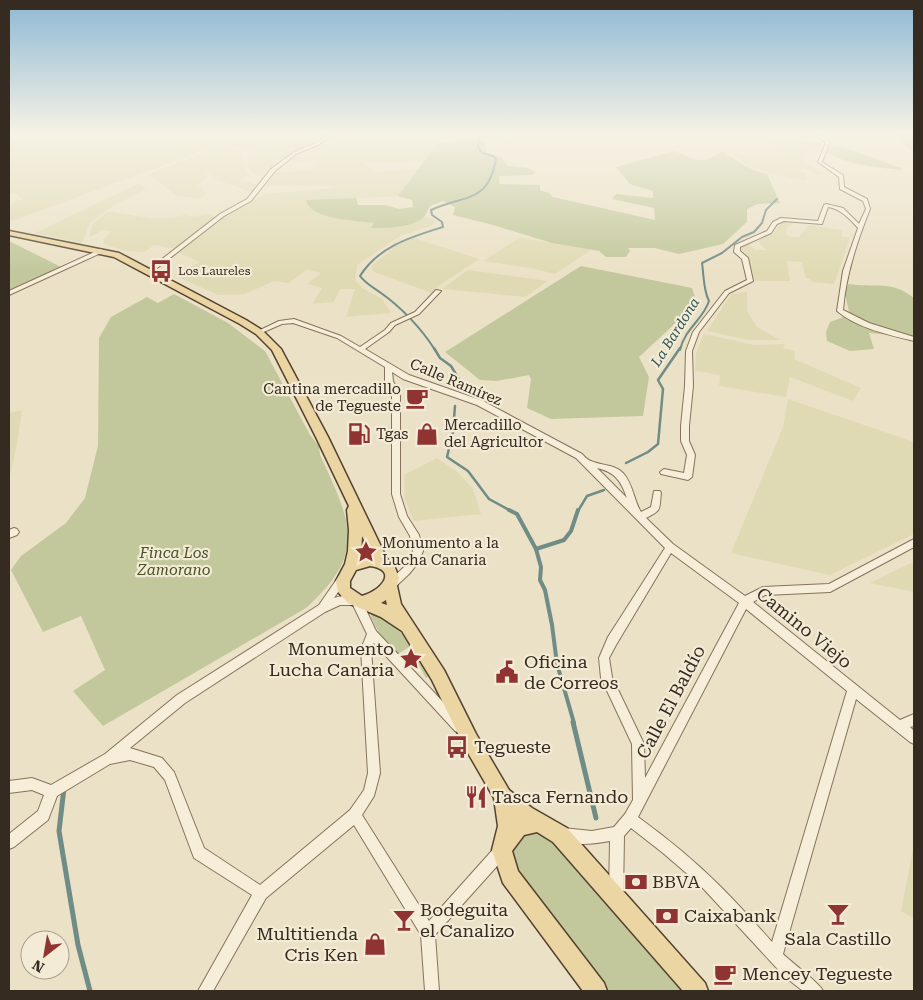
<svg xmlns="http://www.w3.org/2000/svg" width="923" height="1000" font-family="'Roboto Serif',serif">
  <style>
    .farmland { fill: #e0dab4 }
    .green { fill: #c2c89b }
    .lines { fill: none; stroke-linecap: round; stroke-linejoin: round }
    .stream-far3 { stroke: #6f8c86; stroke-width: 2 }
    .stream-far2 { stroke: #6f8c86; stroke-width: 2.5 }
    .stream-far1 { stroke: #6f8c86; stroke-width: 4 }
    .stream { stroke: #6f8c86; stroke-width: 5 }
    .street-casing { stroke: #85735d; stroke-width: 2 }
    .primary-casing { stroke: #534231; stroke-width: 3 }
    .street { fill: #f6eed9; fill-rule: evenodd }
    .primary { fill: #ebd5a2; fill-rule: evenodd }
    .labels { text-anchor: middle; stroke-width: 4.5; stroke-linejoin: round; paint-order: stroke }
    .far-poi-label { font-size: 12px; fill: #362b20; stroke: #f3ebd5; text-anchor: start }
    .far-water-label { font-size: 14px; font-style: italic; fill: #305553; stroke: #f3ebd5 }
    .street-label { font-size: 15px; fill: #362b20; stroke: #f3ebd5 }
    .poi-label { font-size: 15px; fill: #362b20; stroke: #f3ebd5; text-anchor: start }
    .park-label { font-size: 15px; font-style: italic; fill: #465128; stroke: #f3ebd5 }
    .near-street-label { font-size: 18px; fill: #362b20; stroke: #f3ebd5 }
    .near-poi-label { font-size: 18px; fill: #362b20; stroke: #f3ebd5; text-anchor: start }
  </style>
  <rect width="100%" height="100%" fill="#ebe1c6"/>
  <g class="farmland">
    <polygon points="9,132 254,132 12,221 9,219 9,210 13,202 23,199 15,193 9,194"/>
    <polygon points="283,132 304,132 322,136 307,146 290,154 276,163 263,177 254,174 248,166 248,154 252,151 226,144 256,133 270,137"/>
    <polygon points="377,132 422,132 402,141 360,142"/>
    <polygon points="426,132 458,132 458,140 406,141"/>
    <polygon points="775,140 822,143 822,147 812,146 813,150 807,150 808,155 805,160 807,164 825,174 817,175 807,169 801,169 808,178 804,181 796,179 759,170 740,161 733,154 777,155"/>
    <polygon points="438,143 425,161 364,163 375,172 418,169 398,196 306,201 348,221 375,223 372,227 411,223 424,217 432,218 435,222 431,226 400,236 357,265 355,281 364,289 382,299 391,313 346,317 355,289 340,289 334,302 312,304 322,288 307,284 321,273 307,269 289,283 274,281 245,294 218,295 174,275 200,262 179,253 227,215 251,203 264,194 326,189 335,186 265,186 276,172 312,171 317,161 287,162 297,156 323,144"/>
    <polygon points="224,145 241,153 247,175 241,180 258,185 252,192 217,180 203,169 208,176 198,185 206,194 199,199 176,195 149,174"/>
    <polygon points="138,184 146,189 111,207 90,223 82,243 35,233"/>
    <polygon points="108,211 149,218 172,218 184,215 195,217 206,214 216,217 176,249 154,245 144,252 125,251 104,244 103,240 112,231 104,230 89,237 93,224"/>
    <polygon points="784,220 794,222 786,229 786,234 790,237 799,237 809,225 842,230 842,236 850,238 834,284 812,282 810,279 806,278 802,262 787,261 790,281 755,281 749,259 741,249 747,243 756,250 766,250 756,239 773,234 778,226"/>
    <polygon points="414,238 479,259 438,286 432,293 374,272 372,269 373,265 397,245"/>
    <polygon points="519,238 522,238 591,250 555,274 531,268 483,261"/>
    <polygon points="468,270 548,281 525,297 442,289"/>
    <polygon points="747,292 747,311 757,327 780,340 749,340 707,331 731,294"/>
    <polygon points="704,334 755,345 785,344 783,348 795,351 794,359 861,388 853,401 790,377 786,397 719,386 720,375 695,371 696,353"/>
    <polygon points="788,399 914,442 914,534 830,575 731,553 783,427"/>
    <polygon points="22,410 17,444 9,480 9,413"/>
    <polygon points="437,458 456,471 473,489 481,514 414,521 405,500 404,475"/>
    <polygon points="911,563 914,563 914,592 870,583"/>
    <polygon points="914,844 914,919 901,911"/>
  </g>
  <g class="green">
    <polygon points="892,132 914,132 914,153"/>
    <path d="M470,139L485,142L486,152L502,158L508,166L527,168L536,172L532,175L499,176V184L540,185V190L549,193L553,197L655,220L654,208L612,199L616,194L653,198V191L630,184L616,167L674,151C697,159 698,167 723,151C737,162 750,170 767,174L780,203L758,204L747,209V222L723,244L679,254L655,248H628L630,251L626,257H606L599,251L552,243L493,225L453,215L455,207L443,201L430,206C428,209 426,214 424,217C412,228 387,228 371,228L374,223C358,221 310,220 306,200L356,198L358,205H385L399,209L413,207L412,200L398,196L438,143Z"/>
    <path d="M841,146L903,169L898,170C875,166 847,166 829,152L830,148Z"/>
    <polygon points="9,241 61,267 9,290"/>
    <polygon points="581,266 692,288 697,303 639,357 649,377 643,416 551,419 527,408 531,379 529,375 497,381 480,380 445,352"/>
    <path d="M848,284C874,288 892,280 914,298V337L869,333L874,349L850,351L827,341L826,332L830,322L841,318L849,312L845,294Z"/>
    <path d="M174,294L228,323L265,351L310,435L319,446L320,455C351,522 368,553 306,608L103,726L73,691L105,670L81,616L43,632L11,570L21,556L66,523L85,498L98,446L99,338L111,317L147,297L158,303Z"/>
    <path d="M372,613C401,623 415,652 430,675L426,678L409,647L398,654L379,633L371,617Z"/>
    <polygon points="531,829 548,832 619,919 687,991 607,991 568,944 517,874 512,853 518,836"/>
  </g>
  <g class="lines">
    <g class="stream-far3">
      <path d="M435,350C422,329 401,307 381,293C373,287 366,284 360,276C379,246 411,237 443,227L442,222L432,215L431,210C465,194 488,204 496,159L493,156L482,153L478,147L480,132"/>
      <path d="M680,350C685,328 703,320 709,301C703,289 704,276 702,263L722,253L742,237L754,232L762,223L766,210L777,199"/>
    </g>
    <g class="stream-far2">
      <polyline points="434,348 440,358 451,366 460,381"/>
      <polyline points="455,406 453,432 447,457 468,471 489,499 511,511"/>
      <polyline points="626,463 648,452 658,444 663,389 658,380 680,348"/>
      <polyline points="578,511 587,496 604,490"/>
    </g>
    <g class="stream-far1">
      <polyline points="509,510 517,514 536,549 541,567 540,580 545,590 552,625 557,664 574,723"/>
      <polyline points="536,549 564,540 571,531 578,510"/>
    </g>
    <g class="stream">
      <polyline points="573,722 596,818"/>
      <polyline points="64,788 59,831 78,945 90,991"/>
    </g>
    <defs>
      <g id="street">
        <polygon points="331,132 335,132 320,144 296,154 275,171 251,201 224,216 152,272 148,272 148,270 220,214 247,199 271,169 294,152 318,142"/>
        <path d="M818,135H820L830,142L822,162L843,175L844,187L867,199L870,209C857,242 846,274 843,310L869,323L914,337V341C889,335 857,328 837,311L843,271L858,228C850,219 841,209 828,207L822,224L784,221L777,224L771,233L740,247V251L748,258L753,281L729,293L699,332L692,351L693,386L689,426V441L695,455L692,477L688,480L661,474L660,472L664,469L684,473L687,455L681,441V426L685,386L686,351L693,332L725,291L747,280L742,259L734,252L735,245L767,231L773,222L781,218L818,221L824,205L826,204L843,208L859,224L866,209L863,201L840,189L839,177L818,162L826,142L818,137Z"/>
        <polygon points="101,249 104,251 103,252 9,295 9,291"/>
        <path d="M436,290L441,291L419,314L395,325L389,332L365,349L409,375L483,401L582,454C584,456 587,460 591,461C602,466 614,464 623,473C633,484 634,501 641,512L651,507L654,491H660L661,493C659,510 662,510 646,518L673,544L745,596L763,587L829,584L914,539V547L830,592L765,595L753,602L900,720L914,714V726L910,727L914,731V744L910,742L856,699L783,954C791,962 821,984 823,991H803L785,977L699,884L663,853L631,828L624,836L623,895L621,900L616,902L611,900L609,895L610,841C594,844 574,846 558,840L556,835L558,830L563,828L592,831L614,827L625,814L633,800L632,744L601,678L599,658L608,637L665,548L576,458L477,405L403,379L392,372L393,381L400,396V494L407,516L419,535L423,551L418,563L409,574L393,589L390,590L387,589L385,586L387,583L403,568L411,558L413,551L410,536L399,517L392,494V396L385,381V367L337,338L293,323L282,324L259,334L256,332L279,321L294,319L341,336L360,347L385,330L391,323L415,312ZM597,468C615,472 621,481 627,498ZM671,553L739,603L645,778L644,744L612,677L609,658L616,645ZM746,609L847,691L772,942C755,923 738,904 720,886C695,861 667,838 638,817Z"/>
        <polygon points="14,528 17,529 19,532 17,535 9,538 9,530"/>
        <path d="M342,575L345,576L347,579L334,598C341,596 352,594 360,597L376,631L463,723L465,727L463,731L459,733L455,731L374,643L371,649L380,773L374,796L362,815L429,921L497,845L502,843L507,845L509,850L507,855L435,935L439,991H425L421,935L354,825L266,898L213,991H198L252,895L194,858L165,780L154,767L130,760L110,764L57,796L48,820L14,847L9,849V834L38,811L44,795L32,790L9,793V781L32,778L51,785L105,754L177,695L319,605L339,576ZM340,605H353L367,634L361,649L368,773L364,790L350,810L260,885L204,848L174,772L162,758L130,748L185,703L325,612Z"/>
      </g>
      <path id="primary" d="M9,231L119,253L246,320L262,330L281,349L328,437L387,559L394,565L399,578L397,586L401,604L444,670L476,734L509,790L532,808L567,828L705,983L708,991H683L553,842L537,832L524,835L512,851L518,871L604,983L607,991H583L503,883L492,850L498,826L494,798L464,746L432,680L402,631L381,617L348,603L338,592L336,581L345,564L348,551L349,530L347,510L349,506L316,437L272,350L256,334L240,324L114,257L9,235ZM362,536L371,555L361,556ZM370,566C399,570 381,591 362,596L350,588V581L356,570ZM386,600L387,605L381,603Z"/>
    </defs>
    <use href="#street" class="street-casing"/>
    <use href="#primary" class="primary-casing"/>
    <use href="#street" class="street"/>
    <use href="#primary" class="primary"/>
  </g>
  <linearGradient id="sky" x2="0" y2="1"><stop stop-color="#8eb8d5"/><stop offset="0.49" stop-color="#f6f2e5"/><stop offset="1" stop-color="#f6f2e5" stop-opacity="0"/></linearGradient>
  <rect width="923" height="272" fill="url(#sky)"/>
  <defs>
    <symbol id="bus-bare" viewBox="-9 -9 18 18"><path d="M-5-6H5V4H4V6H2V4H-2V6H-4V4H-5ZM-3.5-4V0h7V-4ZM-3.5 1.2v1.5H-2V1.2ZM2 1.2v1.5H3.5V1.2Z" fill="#8f3432" stroke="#f3ebd5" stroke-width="2.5" paint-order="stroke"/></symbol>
    <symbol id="cafe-bare" viewBox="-9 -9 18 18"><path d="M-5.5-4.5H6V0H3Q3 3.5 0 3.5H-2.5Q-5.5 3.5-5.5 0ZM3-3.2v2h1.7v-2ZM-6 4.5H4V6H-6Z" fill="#8f3432" stroke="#f3ebd5" stroke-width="2.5" paint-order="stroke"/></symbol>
    <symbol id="fuel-bare" viewBox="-9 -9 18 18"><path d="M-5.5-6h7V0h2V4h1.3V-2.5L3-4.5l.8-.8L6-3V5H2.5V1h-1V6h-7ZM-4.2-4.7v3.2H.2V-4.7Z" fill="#8f3432" stroke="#f3ebd5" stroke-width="2.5" paint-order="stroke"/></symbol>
    <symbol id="shop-bare" viewBox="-9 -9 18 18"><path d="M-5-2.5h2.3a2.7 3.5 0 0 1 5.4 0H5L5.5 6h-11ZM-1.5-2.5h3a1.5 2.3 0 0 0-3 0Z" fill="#8f3432" stroke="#f3ebd5" stroke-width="2.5" paint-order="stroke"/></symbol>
    <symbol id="sight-bare" viewBox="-9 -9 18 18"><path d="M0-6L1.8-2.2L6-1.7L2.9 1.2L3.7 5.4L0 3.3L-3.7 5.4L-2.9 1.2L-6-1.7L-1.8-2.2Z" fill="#8f3432" stroke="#f3ebd5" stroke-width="2.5" paint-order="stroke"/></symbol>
    <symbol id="civic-bare" viewBox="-9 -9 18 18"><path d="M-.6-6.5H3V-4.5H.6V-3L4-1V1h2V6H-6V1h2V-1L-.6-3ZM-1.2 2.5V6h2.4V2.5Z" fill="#8f3432" stroke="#f3ebd5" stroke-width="2.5" paint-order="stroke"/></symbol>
    <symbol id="restaurant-bare" viewBox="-9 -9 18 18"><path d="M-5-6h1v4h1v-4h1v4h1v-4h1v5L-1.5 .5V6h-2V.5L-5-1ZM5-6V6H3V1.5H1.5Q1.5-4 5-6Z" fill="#8f3432" stroke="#f3ebd5" stroke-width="2.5" paint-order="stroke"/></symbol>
    <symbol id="bank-bare" viewBox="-9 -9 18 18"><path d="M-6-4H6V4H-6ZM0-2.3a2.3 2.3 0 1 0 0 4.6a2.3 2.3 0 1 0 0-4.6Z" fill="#8f3432" stroke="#f3ebd5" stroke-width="2.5" paint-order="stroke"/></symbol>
    <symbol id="bar-bare" viewBox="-9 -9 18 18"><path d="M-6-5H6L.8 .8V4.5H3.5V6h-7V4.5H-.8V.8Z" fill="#8f3432" stroke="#f3ebd5" stroke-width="2.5" paint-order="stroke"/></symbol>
  </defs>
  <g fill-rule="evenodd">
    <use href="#bus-bare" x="145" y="255" width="32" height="32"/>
    <use href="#cafe-bare" x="401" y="382" width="32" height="32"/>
    <use href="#fuel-bare" x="343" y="418" width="32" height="32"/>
    <use href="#shop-bare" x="411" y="418" width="32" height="32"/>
    <use href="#sight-bare" x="350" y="536" width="32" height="32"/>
    <use href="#sight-bare" x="395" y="643" width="32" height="32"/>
    <use href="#civic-bare" x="491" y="656" width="32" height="32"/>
    <use href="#bus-bare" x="441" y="731" width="32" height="32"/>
    <use href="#restaurant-bare" x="460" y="781" width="32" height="32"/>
    <use href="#bank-bare" x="620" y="866" width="32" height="32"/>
    <use href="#bar-bare" x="822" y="898" width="32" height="32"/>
    <use href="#bank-bare" x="651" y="900" width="32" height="32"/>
    <use href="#bar-bare" x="388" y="904" width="32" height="32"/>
    <use href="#shop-bare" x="359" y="928" width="32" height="32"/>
    <use href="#cafe-bare" x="709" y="958" width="32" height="32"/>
  </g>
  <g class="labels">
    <g class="far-poi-label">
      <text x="178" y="275">Los Laureles</text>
    </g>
    <g class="far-water-label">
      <text transform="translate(675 332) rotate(-58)" y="5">La Bardona</text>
    </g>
    <g class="street-label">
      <text transform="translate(456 382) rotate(23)" y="5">Calle Ramírez</text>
    </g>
    <g class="poi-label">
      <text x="401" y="394" text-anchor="end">Cantina mercadillo<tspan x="401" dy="17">de Tegueste</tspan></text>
      <text x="444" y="430">Mercadillo<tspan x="444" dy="17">del Agricultor</tspan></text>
      <text x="376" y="439">Tgas</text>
      <text x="382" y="548">Monumento a la<tspan x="382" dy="17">Lucha Canaria</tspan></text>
    </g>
    <g class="park-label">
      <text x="174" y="558">Finca Los<tspan x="174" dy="17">Zamorano</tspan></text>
    </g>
    <g class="near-street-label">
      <text transform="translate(804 628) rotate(39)" y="6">Camino Viejo</text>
      <text transform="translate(671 702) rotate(-62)" y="6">Calle El Baldío</text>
    </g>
    <g class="near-poi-label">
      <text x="394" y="655" text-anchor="end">Monumento<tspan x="394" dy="21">Lucha Canaria</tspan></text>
      <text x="524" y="668">Oficina<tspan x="524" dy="21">de Correos</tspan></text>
      <text x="474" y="753">Tegueste</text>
      <text x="492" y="803">Tasca Fernando</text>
      <text x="652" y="888">BBVA</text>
      <text x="420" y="916">Bodeguita<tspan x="420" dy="21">el Canalizo</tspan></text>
      <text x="684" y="922">Caixabank</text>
      <text x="358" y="940" text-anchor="end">Multitienda<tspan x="358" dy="21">Cris Ken</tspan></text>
      <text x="838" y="945" text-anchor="middle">Sala Castillo</text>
      <text x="742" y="980">Mencey Tegueste</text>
    </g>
  </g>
  <rect width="923" height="1000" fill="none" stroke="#362b20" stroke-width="20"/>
  <g transform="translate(45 955) rotate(211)"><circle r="24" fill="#f3ebd5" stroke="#a79e8d"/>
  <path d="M0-4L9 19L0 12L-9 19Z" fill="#8f3432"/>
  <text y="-8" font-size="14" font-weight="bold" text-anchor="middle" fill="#362b20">N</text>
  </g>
</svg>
